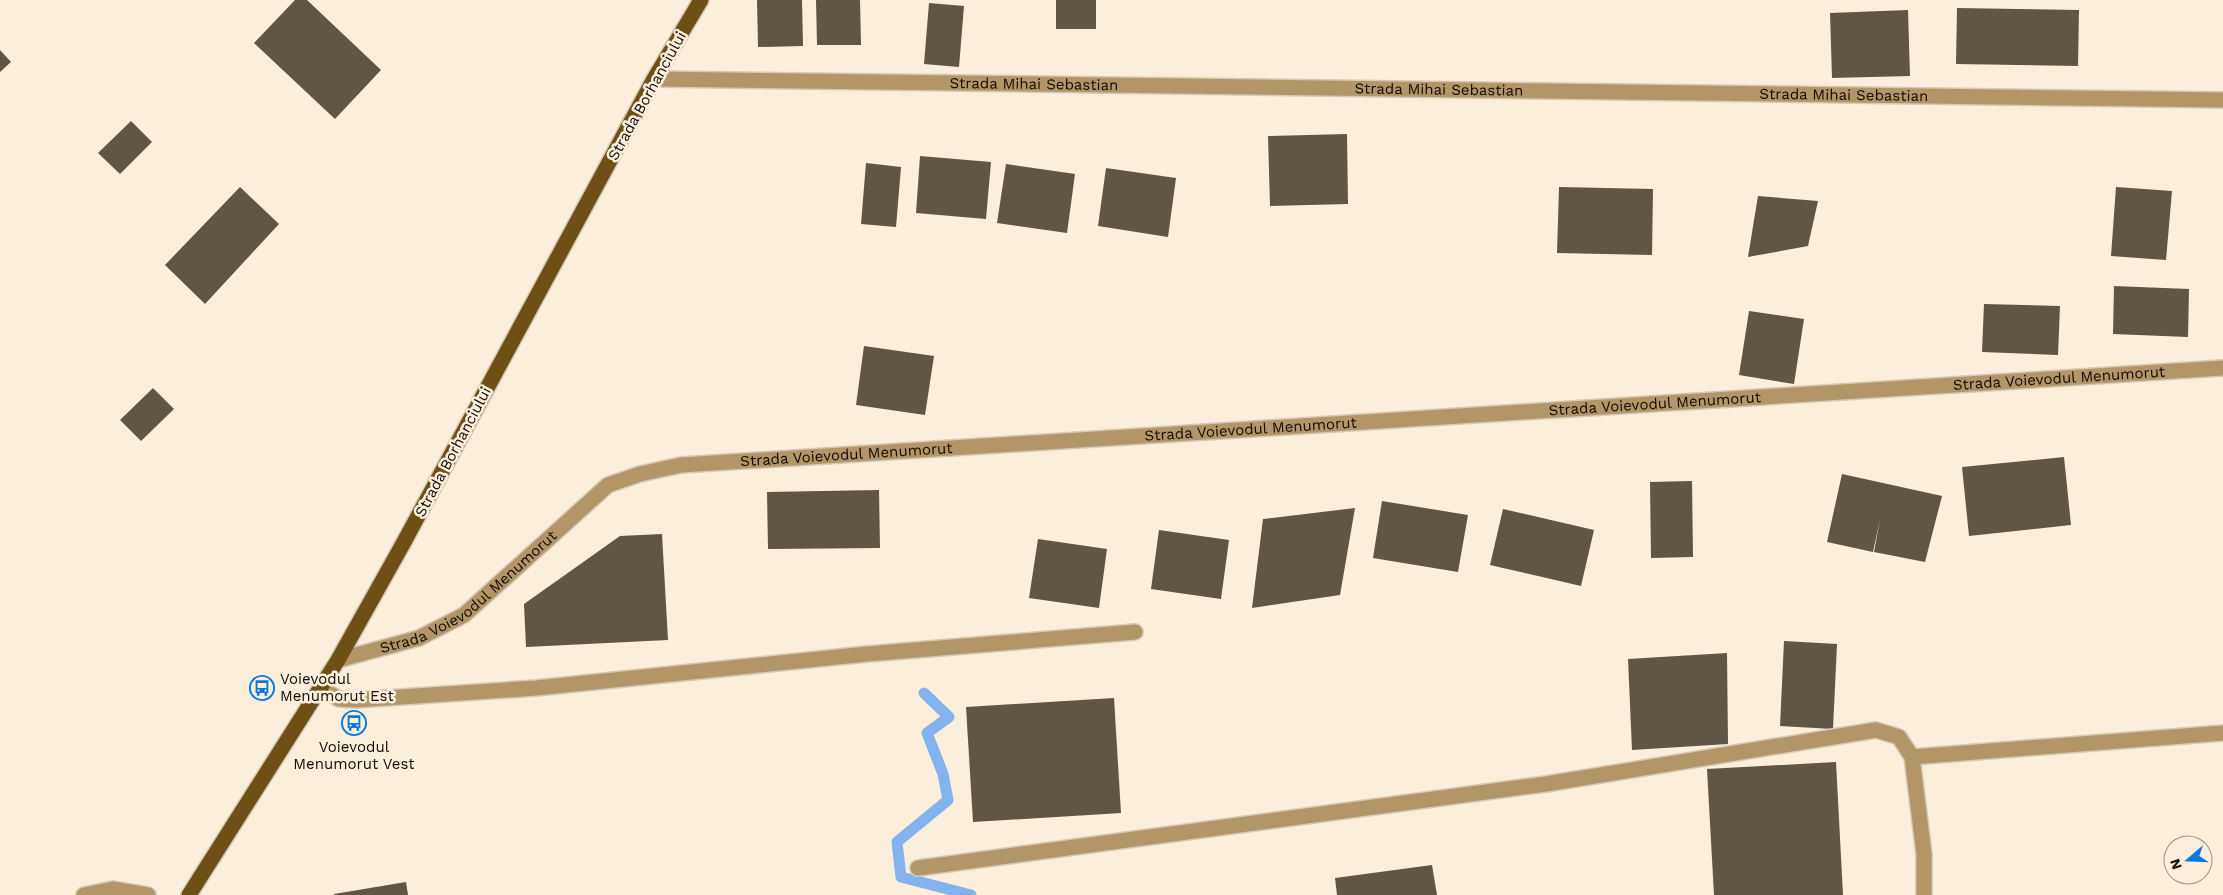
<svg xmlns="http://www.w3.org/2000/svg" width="2223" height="895" font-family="'Work Sans',sans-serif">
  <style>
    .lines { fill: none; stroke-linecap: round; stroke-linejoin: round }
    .stream { stroke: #82b3ef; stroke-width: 11 }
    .building { fill: #605645 }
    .minor-casing { stroke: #d5cab9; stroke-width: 18 }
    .major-casing { stroke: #d5cab9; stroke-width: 18 }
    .minor { stroke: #b39667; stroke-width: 15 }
    .major { stroke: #6e5016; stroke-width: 15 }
    .labels { text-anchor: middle; stroke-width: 5; stroke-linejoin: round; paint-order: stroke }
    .street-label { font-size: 15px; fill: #0f0b05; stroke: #fbeedb }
    .poi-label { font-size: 15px; fill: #0f0b05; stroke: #fbeedb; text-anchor: start }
  </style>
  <rect width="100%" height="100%" fill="#fbeedb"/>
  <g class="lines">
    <polyline class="stream" points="924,693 949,717 927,733 943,774 948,800 897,842 901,877 971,895"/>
  </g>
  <g class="building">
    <polygon points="295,0 307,0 381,70 335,119 254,43"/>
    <polygon points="757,0 802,0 803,46 758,47"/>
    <polygon points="816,0 860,0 861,45 817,45"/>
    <rect x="1056" y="0" width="40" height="29"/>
    <polygon points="929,3 964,6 959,67 924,64"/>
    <polygon points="1957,8 2079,10 2078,66 1956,64"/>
    <polygon points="1908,10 1910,76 1832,78 1830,13"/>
    <polygon points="0,50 11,62 0,72"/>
    <polygon points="131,121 152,142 120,174 98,153"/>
    <polygon points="1347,134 1348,204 1270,206 1268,136"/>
    <polygon points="920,156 991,162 986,219 916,213"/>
    <polygon points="866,163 901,167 896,227 861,224"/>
    <polygon points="1006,164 1075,174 1067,233 997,223"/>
    <polygon points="1106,168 1176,178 1168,237 1098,226"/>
    <polygon points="240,187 279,224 205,304 165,265"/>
    <polygon points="1559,187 1653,189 1652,255 1557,253"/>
    <polygon points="2116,187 2172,191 2166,260 2111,256"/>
    <polygon points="1758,196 1818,201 1808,246 1748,257"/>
    <polygon points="2114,286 2189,289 2188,337 2113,334"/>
    <polygon points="1984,304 2060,306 2058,355 1982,352"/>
    <polygon points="1749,311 1804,319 1794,384 1739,375"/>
    <polygon points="864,346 934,356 925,415 856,405"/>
    <polygon points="153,388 174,409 141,441 120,420"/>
    <polygon points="2064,457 2071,525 1969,536 1962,467"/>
    <polygon points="1842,474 1942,496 1925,562 1874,552 1880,519 1873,552 1827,542"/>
    <polygon points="1692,481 1693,557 1651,558 1650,482"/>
    <polygon points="879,490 880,548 768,549 767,492"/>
    <polygon points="1382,501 1468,515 1458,572 1373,558"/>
    <polygon points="1355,508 1340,595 1252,608 1263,519"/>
    <polygon points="1503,509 1594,530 1581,586 1490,565"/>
    <polygon points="1159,530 1229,540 1221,599 1151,589"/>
    <polygon points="662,534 668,640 526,647 524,604 620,536"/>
    <polygon points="1038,539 1107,549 1099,608 1029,598"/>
    <polygon points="1784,641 1837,644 1833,729 1780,726"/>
    <polygon points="1727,653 1728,744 1632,750 1628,659"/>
    <polygon points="1114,698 1121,813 973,822 966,707"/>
    <polygon points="1836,762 1843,895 1714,895 1707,769"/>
    <polygon points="1432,865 1437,895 1337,895 1335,878"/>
    <polygon points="406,882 408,895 334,895 334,894"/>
  </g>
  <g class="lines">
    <defs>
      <g id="minor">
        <path id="s1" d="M654,79L2223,100"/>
        <path id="s2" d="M338,660L419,638L464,615L608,485L640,474L681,465L2223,368"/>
        <polyline points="320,688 339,699 356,700 536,688 867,654 1135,632"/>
        <polyline points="1912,757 2223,733"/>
        <polyline points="918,868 1546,784 1876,730 1899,737 1912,757 1924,854 1924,895"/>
        <polyline points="84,895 113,889 148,895"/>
      </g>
      <polyline id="major" points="189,895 338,660 404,542 654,79 701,0"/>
    </defs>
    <use href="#minor" class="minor-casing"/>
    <use href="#major" class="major-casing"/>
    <use href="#minor" class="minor"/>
    <use href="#major" class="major"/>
  </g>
  <defs>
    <symbol id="bus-ring" viewBox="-11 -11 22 22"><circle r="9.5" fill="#fbeedb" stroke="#0b78df" stroke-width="1.5"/><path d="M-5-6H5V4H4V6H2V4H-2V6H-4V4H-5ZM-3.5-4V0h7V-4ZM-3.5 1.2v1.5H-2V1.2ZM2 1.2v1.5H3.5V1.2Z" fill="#0b78df"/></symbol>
  </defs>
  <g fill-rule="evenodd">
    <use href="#bus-ring" x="248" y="674" width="28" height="28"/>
    <use href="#bus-ring" x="340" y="709" width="28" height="28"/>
  </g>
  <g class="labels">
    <g class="street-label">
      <text dy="5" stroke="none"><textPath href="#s1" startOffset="380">Strada Mihai Sebastian</textPath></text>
      <text dy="5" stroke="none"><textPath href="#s1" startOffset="785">Strada Mihai Sebastian</textPath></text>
      <text dy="5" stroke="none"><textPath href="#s1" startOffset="1190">Strada Mihai Sebastian</textPath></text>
      <text transform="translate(647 96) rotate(-61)" y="5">Strada Borhanciului</text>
      <text dy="5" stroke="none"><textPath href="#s2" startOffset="1785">Strada Voievodul Menumorut</textPath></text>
      <text dy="5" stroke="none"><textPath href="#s2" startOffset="1380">Strada Voievodul Menumorut</textPath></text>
      <text dy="5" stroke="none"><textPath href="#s2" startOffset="975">Strada Voievodul Menumorut</textPath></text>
      <text transform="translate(453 452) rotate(-62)" y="5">Strada Borhanciului</text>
      <text dy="5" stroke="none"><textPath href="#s2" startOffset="570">Strada Voievodul Menumorut</textPath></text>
      <text dy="5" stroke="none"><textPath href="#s2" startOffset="150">Strada Voievodul Menumorut</textPath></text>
    </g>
    <g class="poi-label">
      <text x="280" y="684">Voievodul<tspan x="280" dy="17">Menumorut Est</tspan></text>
      <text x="354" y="752" text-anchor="middle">Voievodul<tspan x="354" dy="17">Menumorut Vest</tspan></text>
    </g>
  </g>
  <g transform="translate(2188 860) rotate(251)"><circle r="24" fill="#fbeedb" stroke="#9d9385"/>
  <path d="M0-4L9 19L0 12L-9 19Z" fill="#0b78df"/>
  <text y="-8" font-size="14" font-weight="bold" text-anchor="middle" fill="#0f0b05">N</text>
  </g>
</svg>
